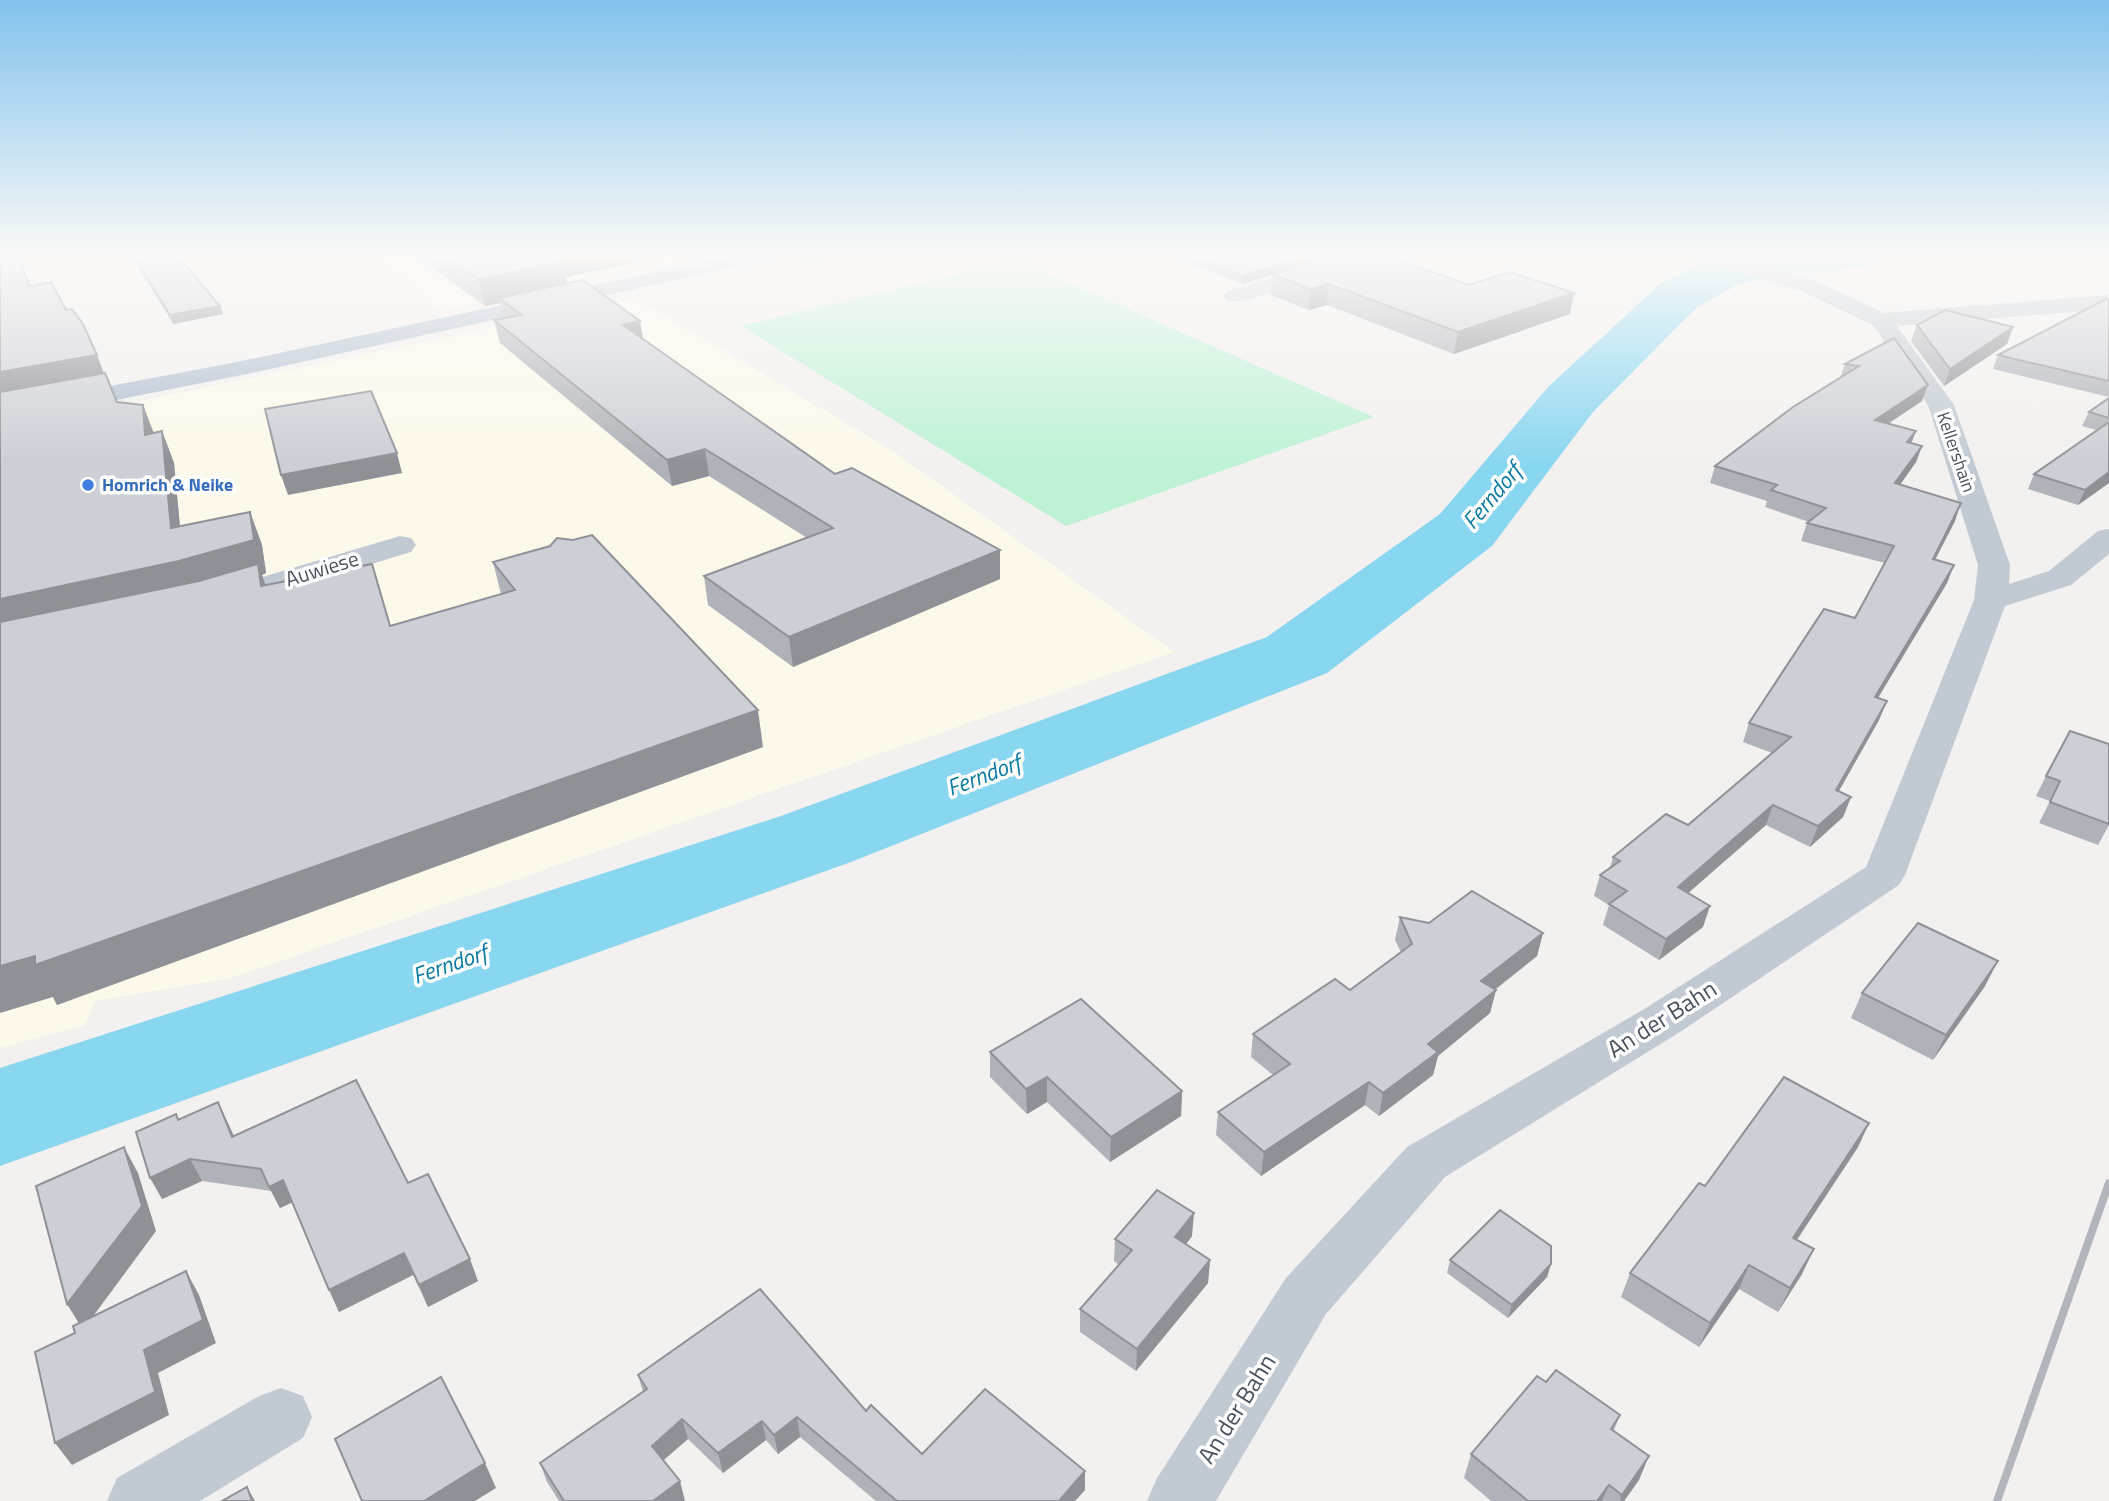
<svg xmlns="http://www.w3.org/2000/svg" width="2109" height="1501" font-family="'Titillium Web',sans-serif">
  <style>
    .commercial { fill: #fdf9ea }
    .green { fill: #bef2d5 }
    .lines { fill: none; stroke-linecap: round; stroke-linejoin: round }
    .river { fill: #89d6f1; fill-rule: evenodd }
    .path { stroke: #74d2a8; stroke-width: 2.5; stroke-dasharray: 3.5 2; stroke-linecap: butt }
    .minor { fill: #c1cad3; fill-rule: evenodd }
    .primary { fill: #afbed0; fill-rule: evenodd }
    .rail { stroke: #b2b5bb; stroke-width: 8 }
    .wall { fill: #afb2b8 }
    .shaded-wall { fill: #8f9196 }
    .building { fill: #cccfd6; stroke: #8f9196; stroke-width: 2 }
    .shop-dot { fill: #3f7fe0; stroke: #fff; stroke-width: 2.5 }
    .labels { text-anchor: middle; stroke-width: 7; stroke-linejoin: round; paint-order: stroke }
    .far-street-label { font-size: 18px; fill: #47535f; stroke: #fff }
    .far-shop-label { font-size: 18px; font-weight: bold; fill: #366cbe; stroke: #fff; text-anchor: start }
    .street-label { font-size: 21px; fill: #47535f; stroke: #fff }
    .water-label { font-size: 23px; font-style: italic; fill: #067aa4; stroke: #fff }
    .near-street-label { font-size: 24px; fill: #47535f; stroke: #fff }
  </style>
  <rect width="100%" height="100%" fill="#f3f1f0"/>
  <g class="commercial">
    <polygon points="374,254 711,254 440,311"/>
    <polygon points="635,298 891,450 1174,652 228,979 95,1001 85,1025 0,1048 0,430"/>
  </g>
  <polygon class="green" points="1017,260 1374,417 1066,526 741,326"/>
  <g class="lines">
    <polygon class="river" points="1736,254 1876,254 1869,265 1851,269 1800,271 1739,284 1697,307 1593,412 1492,546 1327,673 851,862 0,1166 0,1068 781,816 1267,637 1440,514 1549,386 1659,285 1705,261"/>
    <polyline class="path" points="801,258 824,254"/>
    <g class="minor">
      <polygon points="1350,254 1381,254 1378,258 1243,301 1227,301 1224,296 1227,291"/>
      <polygon points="1689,254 1721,254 1817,281 1884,313 2109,295 2109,309 1897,326 1954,405 2010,565 2009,584 2049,571 2098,531 2109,529 2109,554 2071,585 2005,606 1905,875 1899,885 1680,1032 1445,1177 1326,1314 1216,1501 1147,1501 1157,1478 1286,1278 1407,1147 1646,1008 1866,867 1974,600 1978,565 1928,405 1873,325 1801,291 1692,258"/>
      <polygon points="400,536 411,538 416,545 411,552 221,610 209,607 204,600 209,593"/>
      <polygon points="281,1388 303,1396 312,1417 303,1438 200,1501 107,1501 117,1478 259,1396"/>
    </g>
    <polygon class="primary" points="739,254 777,254 774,258 767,260 247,374 0,423 0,407 247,360"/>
    <polyline class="rail" points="1997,1501 2109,1183"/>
  </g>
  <g class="wall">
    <polygon points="0,254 19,254 30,285 104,373 117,402 154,433 162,431 174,463 180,526 250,512 262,545 266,573 262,575 266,586 390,626 501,594 493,562 763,747 57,1005 53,997"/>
    <polygon points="130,254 176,254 223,314 173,324"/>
    <polygon points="414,254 673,254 566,277 567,283 643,340 835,474 1000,579 793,667 708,605 704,576 807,538 709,476 672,486 500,343 494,320 503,318 500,303 485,306"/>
    <polygon points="1176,254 1331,254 1331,256 1469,285 1570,314 1454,354 1327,305 1309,310 1270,295 1272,275 1242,284 1176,258"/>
    <polygon points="2109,299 2109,397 1993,369 1998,355"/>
    <polygon points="1917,325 2013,327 2007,344 1944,386 1911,341"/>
    <polygon points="1894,338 1922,401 1888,423 1911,443 1922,446 1916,462 1900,485 1955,521 1935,560 1954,565 1947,583 1878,698 1879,720 1839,791 1851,797 1843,817 1810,847 1766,825 1688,893 1703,927 1659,960 1603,925 1609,905 1594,896 1600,875 1610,868 1613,857 1688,825 1772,753 1743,742 1749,723 1855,618 1885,563 1801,541 1807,523 1809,522 1765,507 1767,501 1710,483 1715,466 1840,378 1845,364"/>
    <polygon points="2109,398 2109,483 2078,505 2028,489 2034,474 2096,430 2082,426 2089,412"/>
    <polygon points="2109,744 2109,825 2098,845 2039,823 2050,801 2036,796 2046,776"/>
    <polygon points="1400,917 1429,923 1543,933 1537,956 1495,990 1496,990 1490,1013 1438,1056 1433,1075 1379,1116 1365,1105 1261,1176 1216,1135 1218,1112 1273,1075 1251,1057 1253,1034 1350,990 1401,952 1395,940"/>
    <polygon points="1985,986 1933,1060 1851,1018 1862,993"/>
    <polygon points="990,1052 1182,1091 1181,1116 1110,1162 1047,1102 1027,1114 990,1077"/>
    <polygon points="176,1114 179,1119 228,1123 234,1136 408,1183 478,1281 428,1307 413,1275 339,1312 292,1202 280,1208 271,1191 202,1181 162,1199"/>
    <polygon points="1869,1123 1858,1147 1797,1240 1802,1274 1778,1312 1739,1289 1699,1347 1621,1297 1630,1273 1705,1186"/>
    <polygon points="1192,1236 1186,1244 1210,1260 1208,1283 1136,1371 1080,1332 1080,1309 1119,1265 1114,1261 1115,1239"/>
    <polygon points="1450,1260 1551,1264 1547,1277 1508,1318 1447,1273"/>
    <polygon points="638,1375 866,1411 922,1454 1085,1490 1075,1501 876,1501 800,1437 778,1454 766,1440 723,1473 688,1439 663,1460 684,1501 559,1501 547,1482 540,1463 643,1392"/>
    <polygon points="1546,1382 1620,1415 1614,1430 1639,1480 1624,1501 1491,1501 1464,1478 1471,1454"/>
  </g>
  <g class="shaded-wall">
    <polygon points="18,254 19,254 39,312 29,286"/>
    <polygon points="551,254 673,254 566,277 568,288 499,298 500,303 485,306 479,279"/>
    <polygon points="1316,254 1331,254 1331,257 1242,284 1242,276"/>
    <polygon points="1329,284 1327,305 1309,310 1311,289"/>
    <polygon points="1574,293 1570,314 1454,354 1458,332"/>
    <polygon points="220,306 223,314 173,324 170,315"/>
    <polygon points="640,321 644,344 623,325"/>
    <polygon points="2013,327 2007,344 1944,386 1950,369"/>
    <polygon points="97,355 108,384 0,404 0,372"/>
    <polygon points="1928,385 1922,401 1870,436 1875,420"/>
    <polygon points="143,405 155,436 145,435"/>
    <polygon points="162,431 174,463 183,560 250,512 262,545 266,573 262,575 270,598 0,637 0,599 171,528"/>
    <polygon points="1916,431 1910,447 1907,442"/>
    <polygon points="1922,446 1916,462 1889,500 1895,483"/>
    <polygon points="705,449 709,476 672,486 667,460"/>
    <polygon points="397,453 402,473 288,495 281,475"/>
    <polygon points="2109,472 2109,483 2078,505 2085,490"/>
    <polygon points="1961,503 1955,521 1926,577 1933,559"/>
    <polygon points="1000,550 1000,579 793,667 789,637"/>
    <polygon points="1954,565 1947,583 1867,716 1875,697"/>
    <polygon points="1887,701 1879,720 1828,810 1836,790"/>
    <polygon points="758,710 763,747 57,1005 53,997 0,1013 0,966"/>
    <polygon points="1851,797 1843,817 1810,847 1818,826"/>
    <polygon points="1773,805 1766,825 1671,908 1678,887"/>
    <polygon points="1710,906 1703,927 1659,960 1666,939"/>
    <polygon points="1543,933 1537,956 1476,1004 1481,981"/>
    <polygon points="1998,961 1985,986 1933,1060 1946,1035"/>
    <polygon points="1496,990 1490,1013 1438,1056 1433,1075 1379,1116 1383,1093 1428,1044"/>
    <polygon points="1047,1077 1047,1102 1027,1114 1026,1089"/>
    <polygon points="1369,1082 1365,1105 1261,1176 1264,1152"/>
    <polygon points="1182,1091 1181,1116 1110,1162 1111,1137"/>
    <polygon points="218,1102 228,1123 243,1158 232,1137"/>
    <polygon points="1869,1123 1858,1147 1782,1262 1793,1238"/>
    <polygon points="124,1147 138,1173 156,1231 83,1330 67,1304"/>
    <polygon points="190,1159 202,1181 162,1199 150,1178"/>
    <polygon points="283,1180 293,1202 280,1208 269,1187"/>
    <polygon points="1194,1213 1192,1236 1174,1260 1175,1237"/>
    <polygon points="1814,1249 1802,1274 1778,1312 1790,1288"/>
    <polygon points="404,1253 413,1275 339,1312 329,1290"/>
    <polygon points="470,1259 478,1281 428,1307 419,1285"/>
    <polygon points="1210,1260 1208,1283 1136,1371 1137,1349"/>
    <polygon points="1551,1264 1547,1277 1508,1318 1512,1305"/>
    <polygon points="1749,1265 1739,1289 1699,1347 1710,1323"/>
    <polygon points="186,1271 199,1295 216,1343 158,1373 169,1415 72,1465 55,1443 144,1350"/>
    <polygon points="797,1417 800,1437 778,1454 774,1435"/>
    <polygon points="682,1419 688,1439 658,1465 652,1446"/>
    <polygon points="762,1421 766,1440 723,1473 718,1453"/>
    <polygon points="1649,1456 1639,1480 1624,1501 1620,1501 1622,1495"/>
    <polygon points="485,1463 496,1488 475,1501 424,1501"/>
    <polygon points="1085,1471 1085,1490 1075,1501 1059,1501"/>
    <polygon points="680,1481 685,1501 653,1501"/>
    <polygon points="1609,1485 1602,1501 1597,1501"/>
    <polygon points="247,1487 255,1501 252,1501"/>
  </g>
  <g class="building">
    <polygon points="0,254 18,254 29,286 51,282 66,310 72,309 83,324 97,355 0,372"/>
    <polygon points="132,254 176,254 220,306 170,315"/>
    <polygon points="443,254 551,254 563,262 479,279"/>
    <polygon points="1186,254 1316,254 1242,276"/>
    <polygon points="1340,254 1379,254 1469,285 1510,272 1574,293 1458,332 1329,284 1311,289 1272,274"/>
    <polygon points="583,280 640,321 623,325 835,474 852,468 1000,550 789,637 704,576 833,528 705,449 667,460 494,320 522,315 499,298"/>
    <polygon points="2106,299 2109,299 2109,381 1998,355"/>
    <polygon points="1945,310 2013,327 1950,369 1917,325"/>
    <polygon points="1894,338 1928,385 1875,420 1916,431 1907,442 1922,446 1895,483 1961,503 1933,559 1954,565 1875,697 1887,701 1836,790 1851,797 1818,826 1773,805 1678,887 1710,906 1666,939 1609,904 1627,891 1600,875 1620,861 1613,857 1666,814 1688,825 1791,737 1749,723 1824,609 1855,618 1894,546 1807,523 1826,508 1771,490 1777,485 1715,466 1793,407 1859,366 1845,364"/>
    <polygon points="105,373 117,402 143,405 145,435 162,431 171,528 250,512 254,540 179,561 0,599 0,392"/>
    <polygon points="371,391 397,453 281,475 265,409"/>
    <polygon points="2109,398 2109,418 2089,412"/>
    <polygon points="2109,422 2109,472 2085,490 2034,474"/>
    <polygon points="592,535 758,710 35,965 35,956 0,966 0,622 199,581 258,564 261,586 372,564 390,626 515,590 493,562 550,546 557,538 573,540"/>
    <polygon points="2070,731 2109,744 2109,824 2050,802 2060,781 2046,776"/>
    <polygon points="1472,891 1543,933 1481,981 1496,990 1428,1044 1438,1052 1383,1093 1369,1082 1264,1152 1218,1112 1290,1064 1253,1034 1335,979 1350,990 1412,944 1400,917 1429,923"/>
    <polygon points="1918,923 1998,961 1946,1035 1862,993"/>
    <polygon points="1081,999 1182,1091 1111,1137 1047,1077 1026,1089 990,1052"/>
    <polygon points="1784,1077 1869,1123 1793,1238 1814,1249 1790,1288 1749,1265 1710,1323 1630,1273 1699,1183 1705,1186"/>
    <polygon points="356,1080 408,1183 428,1174 470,1259 419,1285 404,1253 329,1290 283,1180 269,1187 261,1169 190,1159 150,1178 136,1132 176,1114 178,1120 218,1102 232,1137"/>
    <polygon points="124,1147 142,1206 67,1304 36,1186"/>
    <polygon points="1157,1190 1194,1213 1175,1237 1210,1260 1137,1349 1080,1309 1132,1250 1115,1239"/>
    <polygon points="1500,1210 1551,1246 1551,1264 1512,1305 1450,1260"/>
    <polygon points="186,1271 203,1320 144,1350 155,1392 55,1443 35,1352 75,1333 73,1326"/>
    <polygon points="760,1289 866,1411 871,1405 922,1454 985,1389 1085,1471 1059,1501 897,1501 797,1417 774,1435 762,1421 718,1453 682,1419 652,1446 680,1481 653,1501 564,1501 540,1463 647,1389 638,1375"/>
    <polygon points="1556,1370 1620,1415 1611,1429 1649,1456 1622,1495 1609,1485 1597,1501 1528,1501 1471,1454 1537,1376 1546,1382"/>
    <polygon points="441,1377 485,1463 424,1501 362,1501 335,1439"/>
    <polygon points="247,1487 252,1501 222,1501"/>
  </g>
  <linearGradient id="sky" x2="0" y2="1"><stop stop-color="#82c2ec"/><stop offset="0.55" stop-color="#faf9f8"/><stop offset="1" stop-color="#faf9f8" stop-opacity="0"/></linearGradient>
  <rect width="2109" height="464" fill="url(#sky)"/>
  <circle class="shop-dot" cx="88" cy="485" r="7"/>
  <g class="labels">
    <g class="far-street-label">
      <text transform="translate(1956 452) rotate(71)" y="6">Kellershain</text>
    </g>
    <g class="far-shop-label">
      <text x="102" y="491">Homrich &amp; Neike</text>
    </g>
    <g class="street-label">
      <text transform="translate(322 569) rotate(-17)" y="7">Auwiese</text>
    </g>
    <g class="water-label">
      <text transform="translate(1492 496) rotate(-50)" y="8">Ferndorf</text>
      <text transform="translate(984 775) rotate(-21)" y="8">Ferndorf</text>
      <text transform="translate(450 964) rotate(-19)" y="8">Ferndorf</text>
    </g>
    <g class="near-street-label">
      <text transform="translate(1662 1019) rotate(-32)" y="8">An der Bahn</text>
      <text transform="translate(1237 1409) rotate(-58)" y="8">An der Bahn</text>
    </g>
  </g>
</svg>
